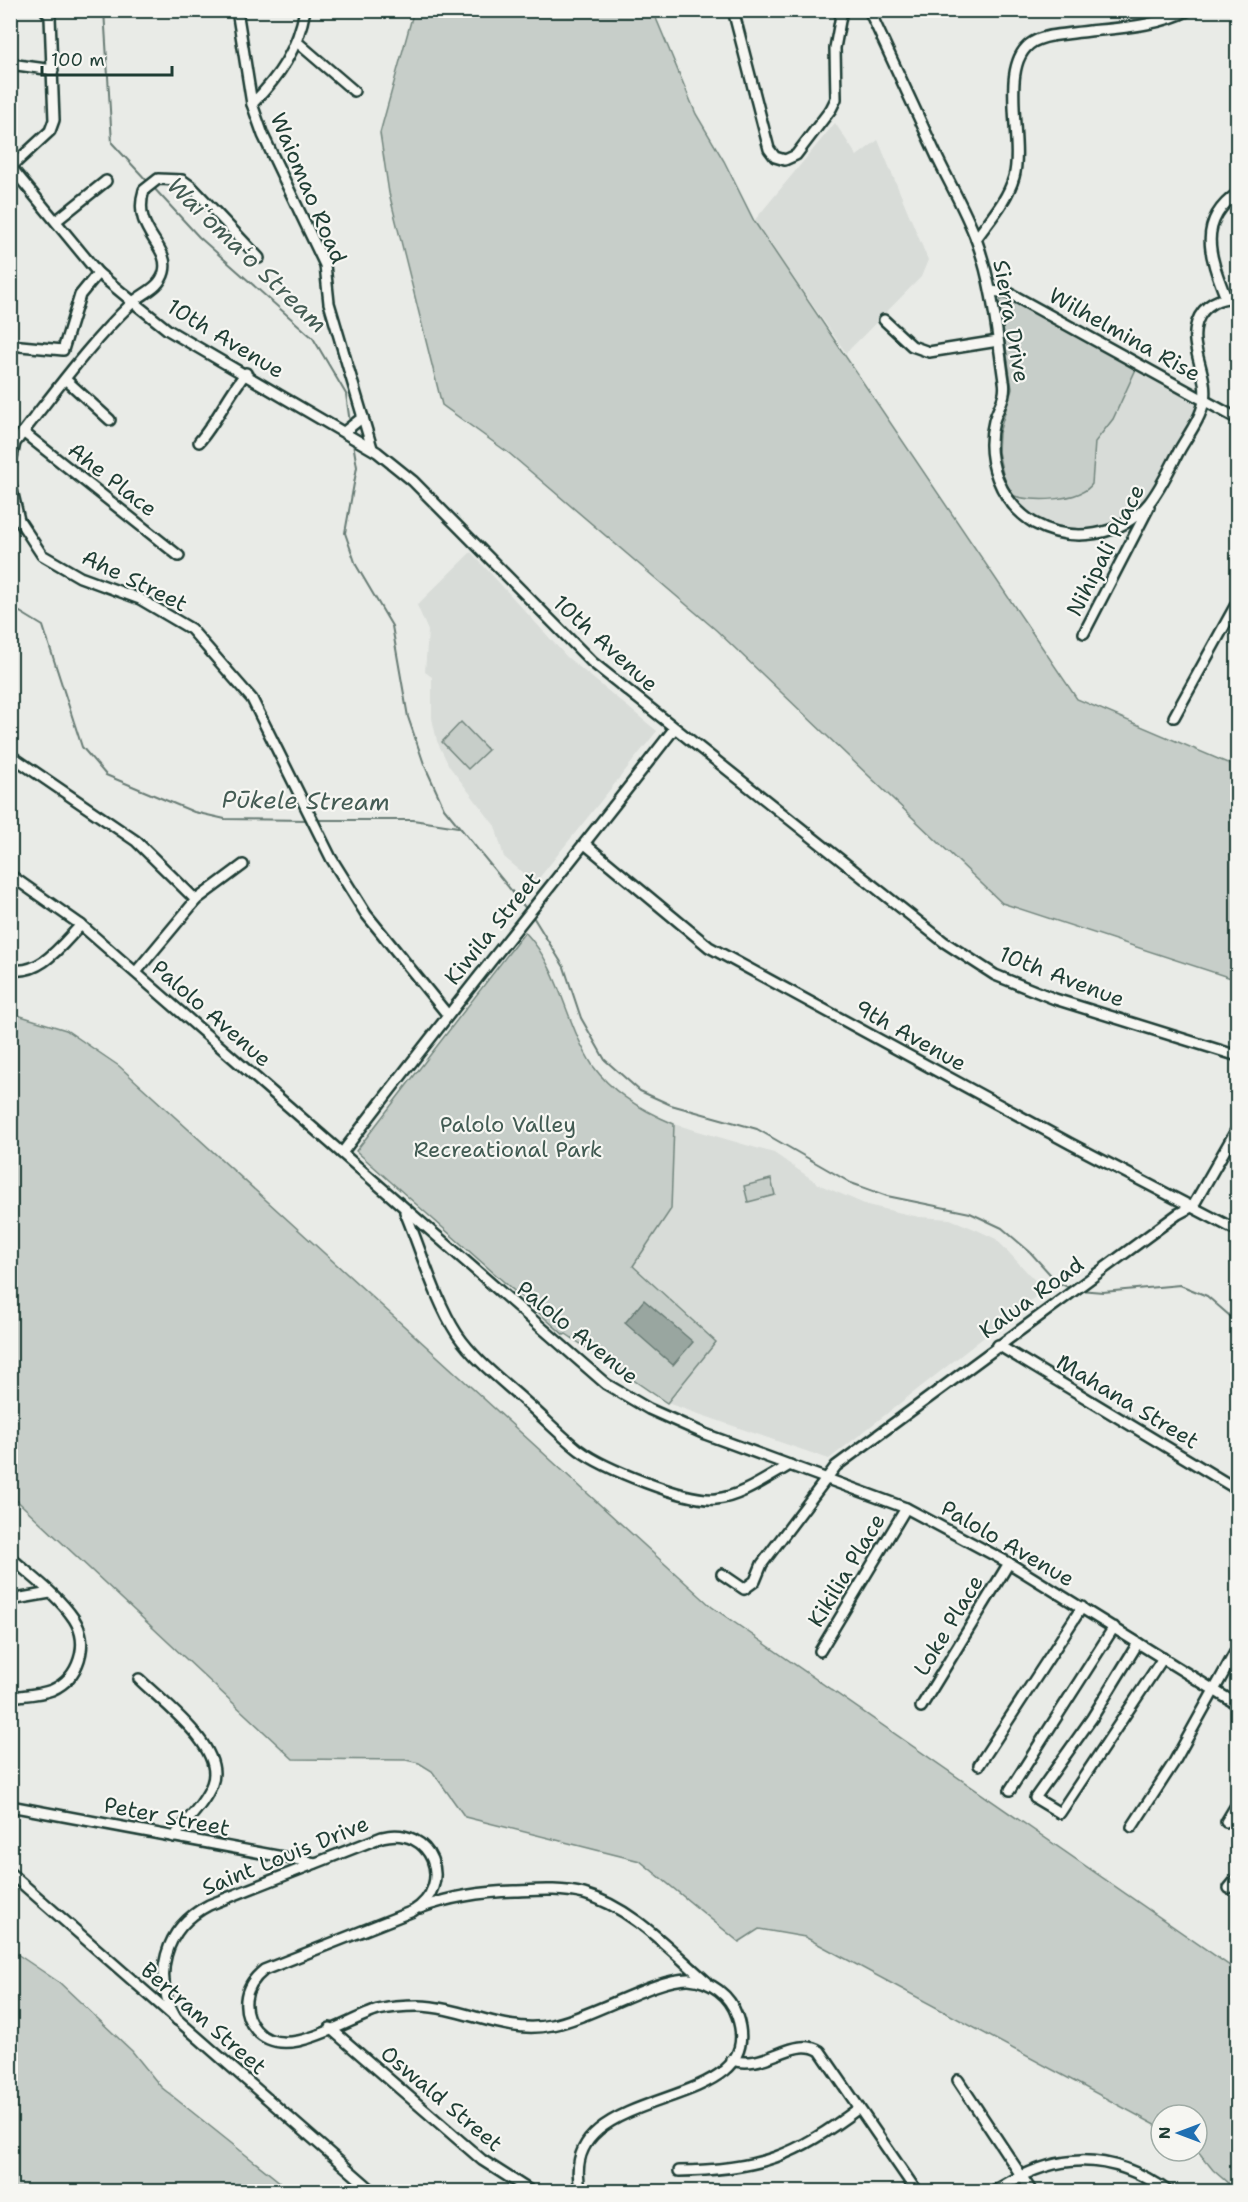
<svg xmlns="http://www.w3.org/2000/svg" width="1248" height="2202" font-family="'Shantell Sans',sans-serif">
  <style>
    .built { fill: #d8dcd8 }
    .green { fill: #c7cec9; stroke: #73867e; stroke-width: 1.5 }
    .water { fill: #99a6a0; stroke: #687c75; stroke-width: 1.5 }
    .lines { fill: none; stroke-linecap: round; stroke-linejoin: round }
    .stream { stroke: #687c75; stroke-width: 2 }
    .minor-casing { stroke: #1f3d34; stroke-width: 14 }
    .minor { stroke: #f6f6f2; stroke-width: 9 }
    .labels { text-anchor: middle; stroke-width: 4.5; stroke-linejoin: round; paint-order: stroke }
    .street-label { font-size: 22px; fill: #1f3d34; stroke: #f6f6f2 }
    .park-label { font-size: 22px; fill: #415a52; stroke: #f6f6f2 }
    .water-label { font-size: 24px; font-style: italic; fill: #445c54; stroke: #f6f6f2 }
  </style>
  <rect width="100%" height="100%" fill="#e9ebe7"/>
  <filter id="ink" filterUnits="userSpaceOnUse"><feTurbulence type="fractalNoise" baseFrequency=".0167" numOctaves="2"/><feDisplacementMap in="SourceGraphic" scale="12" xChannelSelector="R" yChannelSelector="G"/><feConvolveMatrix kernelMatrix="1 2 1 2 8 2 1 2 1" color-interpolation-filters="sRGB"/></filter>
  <g filter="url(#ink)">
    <g class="built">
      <polygon points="835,123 857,156 878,140 928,260 921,277 846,353 754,221"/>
      <polygon points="1136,369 1193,399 1197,405 1146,499 1124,518 1088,530 1060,528 1033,516 1012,495 1025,500 1049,500 1092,484 1095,442 1113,419"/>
      <polygon points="471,552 567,657 657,731 535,883 504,857 495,826 449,766 437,741 432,718 432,677 425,672 428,631 417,605"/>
      <polygon points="674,1124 774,1153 820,1185 867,1205 919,1217 950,1219 977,1230 996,1239 1044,1290 829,1459 667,1403 682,1387 633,1266 671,1209"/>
    </g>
    <g class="green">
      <polygon points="414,10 653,11 696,114 724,161 754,221 1077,699 1237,767 1237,980 1002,903 716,630 510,454 442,405 389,193 380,133"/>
      <path d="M1005,297L1136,369L1113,419L1095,442L1092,484C1081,501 1030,503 1012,495L1004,479L998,452L999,433L1012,389L999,302Z"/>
      <polygon points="461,722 488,750 468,769 442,742"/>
      <path d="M525,932C561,970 565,1023 593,1066C613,1094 643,1111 674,1124L671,1209L633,1266L716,1342L667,1403L566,1334L564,1335L356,1151Z"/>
      <polygon points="11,1013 66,1030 119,1066 712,1607 1237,1971 1237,2191 1213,2170 1197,2150 1197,2115 1161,2115 1161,2128 805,1937 759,1929 739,1942 640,1861 465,1817 432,1771 419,1763 406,1760 293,1759 11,1495"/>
      <polygon points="771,1179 775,1195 748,1202 744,1186"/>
      <polygon points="11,1950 60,1983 132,2051 161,2087 291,2191 11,2191"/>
    </g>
    <polygon class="water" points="644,1300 693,1342 673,1365 625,1323"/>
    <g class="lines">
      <g class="stream">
        <polyline points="104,10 112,143 148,182"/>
        <polyline points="152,186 199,237 313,338 346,394 350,423"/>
        <polyline points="353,443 357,467 345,533 356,565 392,626 408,717 424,764 444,808 528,911"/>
        <polyline points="10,613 20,612 43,626 82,747 106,775 194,812 225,819 309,820"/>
        <polyline points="315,820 413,820 458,827"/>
        <polyline points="532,915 564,967 581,1018 605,1060 640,1091 671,1105 757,1129 851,1183 887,1196 970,1213 1002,1228 1030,1252 1058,1283 1071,1288"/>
        <polyline points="1079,1290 1103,1292 1180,1285 1207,1296 1238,1323"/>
      </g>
      <defs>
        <g id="minor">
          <polyline points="237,10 252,104 263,135 325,265 329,303 372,448"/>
          <polyline points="733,10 769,149 775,157 785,160 796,155 831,109 836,99 835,48 842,10"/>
          <path d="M869,10C892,60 915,110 938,159C951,186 966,212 976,239C993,285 997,334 1004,381C1007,397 998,407 994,421C984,459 1000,502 1034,523C1072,544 1121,537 1149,503C1161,488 1170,468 1179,451C1188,435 1201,418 1204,401C1209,374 1188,348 1197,322C1203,305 1220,296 1238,298"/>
          <polyline points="297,42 354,91"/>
          <polyline points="10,64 53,70"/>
          <path d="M252,104C279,77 298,49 305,10"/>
          <polyline points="10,166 98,273 133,302 168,330 377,452 413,481 592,662 944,942 995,975 1055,999 1238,1056"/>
          <polyline points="11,167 50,131 54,120 50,17 45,10"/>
          <polyline points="56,221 106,181"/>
          <path d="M976,239C990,219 1007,201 1014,177C1024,140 997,63 1033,42C1044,35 1060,35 1073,33C1110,28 1155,28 1189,10"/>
          <polyline points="991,291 1009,293 1238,419"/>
          <path d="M1226,298C1211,259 1195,222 1238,193"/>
          <polyline points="884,320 912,346 929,352 998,341"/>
          <polyline points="10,345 63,350 80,295 98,273"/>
          <polyline points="65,379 110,420"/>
          <polyline points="23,432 179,556"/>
          <polyline points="344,432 363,417"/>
          <path d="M199,442C217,421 228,395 246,373"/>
          <path d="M10,467L15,443L27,427C60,385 93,340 132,303C143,293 160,288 164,272C171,245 131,231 144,190L158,179L182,180L192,187L259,258"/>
          <polyline points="10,481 19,520 42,555 80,577 140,599 191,629 252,699 331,858 366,914 447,1014"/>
          <polyline points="1084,633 1149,507"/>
          <polyline points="1174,717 1238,601"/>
          <polyline points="10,755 136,841 196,900 136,972"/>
          <polyline points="585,844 709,947 1071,1144 1238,1231"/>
          <polyline points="10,875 81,925 606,1384 649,1409 705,1434 906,1508 1009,1563 1238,1705"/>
          <polyline points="196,900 243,865"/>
          <path d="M10,969C40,977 63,943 81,925"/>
          <path d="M342,1153C450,1010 564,871 674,729"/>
          <path d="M405,1212C421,1250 435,1300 457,1334C476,1362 503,1381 528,1404C545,1419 561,1436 579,1450C603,1468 686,1502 716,1499C741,1497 768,1477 790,1465"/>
          <polyline points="998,1345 1238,1490"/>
          <path d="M10,1557C31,1576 58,1595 74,1619C90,1644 79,1678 52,1690C39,1695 24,1695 10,1697"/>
          <polyline points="722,1574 744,1589 755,1581 762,1564 836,1466 1178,1214 1193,1206 1238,1127"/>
          <polyline points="10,1600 50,1593"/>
          <polyline points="1138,1643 1092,1718 1035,1798 1060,1813 1163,1658"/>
          <polyline points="820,1651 906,1508"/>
          <path d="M139,1679C162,1702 226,1748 212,1784C205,1803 186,1821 174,1837"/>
          <polyline points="921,1707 1009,1563"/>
          <polyline points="979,1765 1082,1607"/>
          <polyline points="1010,1790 1114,1627"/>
          <polyline points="10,1806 315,1863"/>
          <polyline points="1226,1822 1238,1802"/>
          <polyline points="1132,1827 1173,1764 1238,1647"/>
          <polyline points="10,1873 374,2192"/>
          <polyline points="1229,1888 1238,1877"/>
          <path d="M420,1908C452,1896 481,1892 515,1891C538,1890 561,1888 584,1894C632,1907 671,1951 707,1982"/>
          <path d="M177,2020C151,1977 164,1928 209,1905L382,1837C431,1824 456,1885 413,1911L264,1970C254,1978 247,1988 246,2000C245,2011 249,2022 256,2030C285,2063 345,2020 378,2010C391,2007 405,2006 418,2006C465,2007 505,2035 552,2025C591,2018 655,1978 689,1979C711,1981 730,1995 737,2016C772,2120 551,2077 581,2192"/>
          <polyline points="330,2028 482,2160 532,2192"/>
          <path d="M732,2060C765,2071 794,2035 820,2051L917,2192"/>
          <polyline points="958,2080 1032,2192"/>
          <path d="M679,2171C760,2170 795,2156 859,2108"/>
          <path d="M993,2192C1054,2152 1108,2149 1169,2192"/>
        </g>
      </defs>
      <use href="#minor" class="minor-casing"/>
      <use href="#minor" class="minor"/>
    </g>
  </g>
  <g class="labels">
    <g class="street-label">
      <text transform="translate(309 188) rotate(67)" y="8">Waiomao Road</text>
      <text transform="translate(1012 321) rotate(80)" y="8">Sierra Drive</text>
      <text transform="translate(1125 334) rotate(29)" y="8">Wilhelmina Rise</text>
      <text transform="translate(226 338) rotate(31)" y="8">10th Avenue</text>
      <text transform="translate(113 479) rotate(38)" y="8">Ahe Place</text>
      <text transform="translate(1105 550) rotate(-63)" y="8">Nihipali Place</text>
      <text transform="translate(135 580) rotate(26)" y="8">Ahe Street</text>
      <text transform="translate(606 643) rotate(42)" y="8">10th Avenue</text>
      <text transform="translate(492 928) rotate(-51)" y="8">Kiwila Street</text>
      <text transform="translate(1062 976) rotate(21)" y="8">10th Avenue</text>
      <text transform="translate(212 1013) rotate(41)" y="8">Palolo Avenue</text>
      <text transform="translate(911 1035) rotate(29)" y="8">9th Avenue</text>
      <text transform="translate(1031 1297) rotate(-36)" y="8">Kalua Road</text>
      <text transform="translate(578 1332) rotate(39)" y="8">Palolo Avenue</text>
      <text transform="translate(1128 1401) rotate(31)" y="8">Mahana Street</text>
      <text transform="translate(1008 1543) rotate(30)" y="8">Palolo Avenue</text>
      <text transform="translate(846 1570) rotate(-59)" y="8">Kikilia Place</text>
      <text transform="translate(948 1625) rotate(-59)" y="8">Loke Place</text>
      <text transform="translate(167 1816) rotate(11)" y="8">Peter Street</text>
      <text transform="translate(285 1855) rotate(-22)" y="8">Saint Louis Drive</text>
      <text transform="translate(204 2018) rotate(41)" y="8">Bertram Street</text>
      <text transform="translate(442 2098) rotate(40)" y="8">Oswald Street</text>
    </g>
    <g class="park-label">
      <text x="508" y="1132">Palolo Valley<tspan x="508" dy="25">Recreational Park</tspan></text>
    </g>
    <g class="water-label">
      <text transform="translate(247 255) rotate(44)" y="8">Waiʻomaʻo Stream</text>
      <text transform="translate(306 801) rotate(1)" y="8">Pūkele Stream</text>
    </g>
  </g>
  <rect width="1248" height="2202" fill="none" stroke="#f6f6f2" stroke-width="36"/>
  <rect x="18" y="18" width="1212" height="2166" fill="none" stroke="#1f3d34" stroke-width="2" filter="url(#ink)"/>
  <g transform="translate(1179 2133) rotate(270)"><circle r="28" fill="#f6f6f2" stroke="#a0aca6" stroke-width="1.5"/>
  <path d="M0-4.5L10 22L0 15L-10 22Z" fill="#1f6fb2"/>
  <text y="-9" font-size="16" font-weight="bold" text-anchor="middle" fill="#1f3d34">N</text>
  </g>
  <path d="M42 66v9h130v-9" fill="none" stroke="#1f3d34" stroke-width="3"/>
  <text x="51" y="66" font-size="18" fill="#1f3d34" stroke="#f6f6f2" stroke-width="4.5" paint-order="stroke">100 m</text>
</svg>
